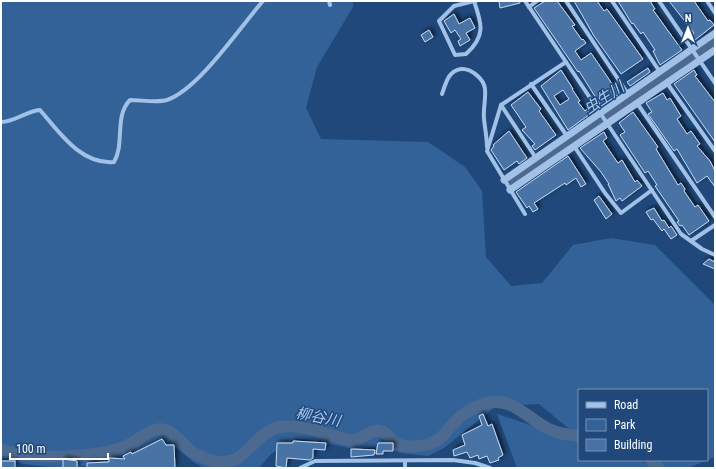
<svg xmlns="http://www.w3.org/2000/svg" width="716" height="469" font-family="'Roboto Condensed','Noto Sans JP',sans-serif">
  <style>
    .green { fill: #336299 }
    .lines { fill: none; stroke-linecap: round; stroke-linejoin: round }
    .river { stroke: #4c6a90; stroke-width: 12 }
    .building { fill: #4872a5; stroke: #c5dbf5; fill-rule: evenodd; filter: url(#shadow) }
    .minor { stroke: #a2c1e6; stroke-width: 4 }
    .tertiary { stroke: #a2c1e6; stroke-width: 7 }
    .labels { text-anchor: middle; stroke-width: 3; stroke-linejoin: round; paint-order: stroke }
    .water-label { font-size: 15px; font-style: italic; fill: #adcbee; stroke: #20487b }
  </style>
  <defs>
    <filter id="shadow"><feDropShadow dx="2.5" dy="-2.5" stdDeviation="2" flood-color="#0009"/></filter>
  </defs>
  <rect width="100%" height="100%" fill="#20487b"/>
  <path class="green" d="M1,1H353V7L317,67L306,108L321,139L428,142L465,167L482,191L486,257L511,286L542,283L573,245L611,238L655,245L715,305V457L688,468H517L497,414L579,441V460H638L652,465L648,460H707V390H579V437L539,404L496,406L444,448L428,456L400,453L384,446L358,450L318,441L296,439L271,454L259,468H205L195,463L170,443C147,446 138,455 118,463C112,465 104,465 97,465C66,468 30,469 1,457Z"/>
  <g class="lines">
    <g class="river">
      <polyline points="511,181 715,42"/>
      <path d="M1,449C31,461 94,458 124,447C135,443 144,433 155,430C171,425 182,444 192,452C198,456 206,459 213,461C247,469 252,432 280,427C303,423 328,436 350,440C362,442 368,429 379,431C386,431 390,439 394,442C402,448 417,447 426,445C442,441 444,433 455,422C462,414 477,405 488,403C515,397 529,421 551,430C560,434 569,435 579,436"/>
      <polyline points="651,460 659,468"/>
    </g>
  </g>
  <g class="building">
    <polygon points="499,1 520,1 520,3 500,8"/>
    <polygon points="545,1 557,1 575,25 572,26 582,40 583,39 586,43 575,51 581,60 591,53 619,94 601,106 579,71 578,72 534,8"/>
    <polygon points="574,1 597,1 604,11 607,9 643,59 621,74 594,36"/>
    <polygon points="618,1 650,1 655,9 653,10 682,50 660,65 653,51 655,50 643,32 641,34 633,23 632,24"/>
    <polygon points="669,1 694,1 708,21 710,20 714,25 695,40 691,35 694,33"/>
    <polygon points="454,14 459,24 470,18 475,28 466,33 470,40 460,46 458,41 461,39 455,30 451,33 444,21"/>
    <polygon points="429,30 433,37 425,42 421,35"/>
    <polygon points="648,68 650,72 630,86 627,82"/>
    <path d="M561,70L573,89H572L580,101L578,102L585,111L587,109L590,114L568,130L541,86ZM563,90L569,99L560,105L554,96Z"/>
    <polygon points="694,70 697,75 695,76 715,102 715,142 674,84"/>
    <polygon points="528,92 541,109 539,111 556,135 535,150 532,146 535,144 522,130 526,127 511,105"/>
    <polygon points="663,93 667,100 670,98 681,116 677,119 687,134 691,131 700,144 697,146 710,161 715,171 715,187 707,176 697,183 677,149 674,151 648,114 652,112 646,103"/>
    <polygon points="633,112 658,147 656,149 678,185 681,183 685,189 684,191 695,207 698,205 709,221 689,235 682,225 680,226 677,222 679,221 655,186 657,185 648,171 645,173 620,135 625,132 619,123"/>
    <polygon points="509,131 527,158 519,164 517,161 504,170 491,150 494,146 493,145"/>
    <polygon points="604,132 607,138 603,141 613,156 618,163 622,160 635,182 637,180 642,186 622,201 620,198 616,201 608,184 609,184 601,172 580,148"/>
    <polygon points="568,156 586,184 581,187 576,178 566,185 565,183 534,203 538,209 533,212 529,206 527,208 516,192"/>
    <polygon points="599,196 612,214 606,219 594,200"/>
    <polygon points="654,208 662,221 664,220 669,228 671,226 677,235 671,239 664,229 662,231 653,219 651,220 646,212"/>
    <polygon points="709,259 715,262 715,269 703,264"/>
    <polygon points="483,414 488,426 492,424 503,455 498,458 499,460 490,463 487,456 479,459 478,455 470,458 467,452 454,456 453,450 465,445 462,435 482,425 479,416"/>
    <polygon points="162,439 166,445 174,445 175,468 87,468 87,463 109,462 109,458 125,459 123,456 131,452 132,454"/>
    <polygon points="293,441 326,443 325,450 313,449 313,458 310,460 287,458 286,468 276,466 277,443 293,443"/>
    <polygon points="378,443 393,443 393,451 383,451 383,454 376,454"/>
    <polygon points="351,449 375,450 374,455 351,457"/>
    <polygon points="63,459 77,461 77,468 63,468"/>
    <rect x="1" y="461" width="14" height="7"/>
  </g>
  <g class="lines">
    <g class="minor">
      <polyline points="329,1 330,5"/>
      <path d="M474,1C482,24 486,36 466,54L455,55L439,21L454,6L474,1H476"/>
      <polyline points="525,1 566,62 501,105 487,151 525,214"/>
      <polyline points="566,1 628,94"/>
      <polyline points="612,1 660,72"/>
      <polyline points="659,1 715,83"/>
      <polyline points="707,1 715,13"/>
      <polyline points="529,7 537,1"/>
      <polyline points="566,62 681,234 702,249 715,255"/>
      <polyline points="667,83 715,151"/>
      <polyline points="531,84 567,136"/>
      <path d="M442,94C446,83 448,71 461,69C471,68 484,79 485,89C486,99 483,109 484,119C485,129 487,138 487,147"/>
      <polyline points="637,103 715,217"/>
      <polyline points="501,105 536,158"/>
      <path d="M1,122C15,122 26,111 40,110C59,132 81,165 114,162C125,144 114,116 130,100C141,100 157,103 167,100C199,89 240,27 263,1"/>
      <polyline points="574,146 605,193 621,213 652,190"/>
      <polyline points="691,241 715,225"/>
      <polyline points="300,468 315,461 453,460 475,463 490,468"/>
      <polyline points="405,468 405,461"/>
    </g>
    <g class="tertiary">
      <polyline points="504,180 715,33"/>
      <polyline points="510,190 715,50"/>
    </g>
  </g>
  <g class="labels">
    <g class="water-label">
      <text transform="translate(604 98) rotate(-34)" y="5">虫生川</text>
      <text transform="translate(318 417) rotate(11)" y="5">柳谷川</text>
    </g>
  </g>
  <rect width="716" height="469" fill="none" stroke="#ffffff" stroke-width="4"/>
  <rect x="578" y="389" width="130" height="72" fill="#20487b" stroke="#7991b0"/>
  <rect x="586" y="402" width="20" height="6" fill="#a2c1e6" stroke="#7991b0"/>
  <text x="614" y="409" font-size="12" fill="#ffffff">Road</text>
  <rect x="586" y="419" width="20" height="12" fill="#336299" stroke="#7991b0"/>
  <text x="614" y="429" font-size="12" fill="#ffffff">Park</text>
  <rect x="586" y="439" width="20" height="12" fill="#4872a5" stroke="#7991b0"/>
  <text x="614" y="449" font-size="12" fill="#ffffff">Building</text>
  <g transform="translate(688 28)" stroke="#20487b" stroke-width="3" paint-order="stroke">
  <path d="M0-3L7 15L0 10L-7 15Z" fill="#ffffff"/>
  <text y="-6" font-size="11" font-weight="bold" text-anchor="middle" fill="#ffffff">N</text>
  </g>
  <path d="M10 453v6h98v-6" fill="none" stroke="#ffffff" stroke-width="2"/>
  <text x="16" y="453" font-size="12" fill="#ffffff" stroke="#20487b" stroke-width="3" paint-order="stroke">100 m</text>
</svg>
